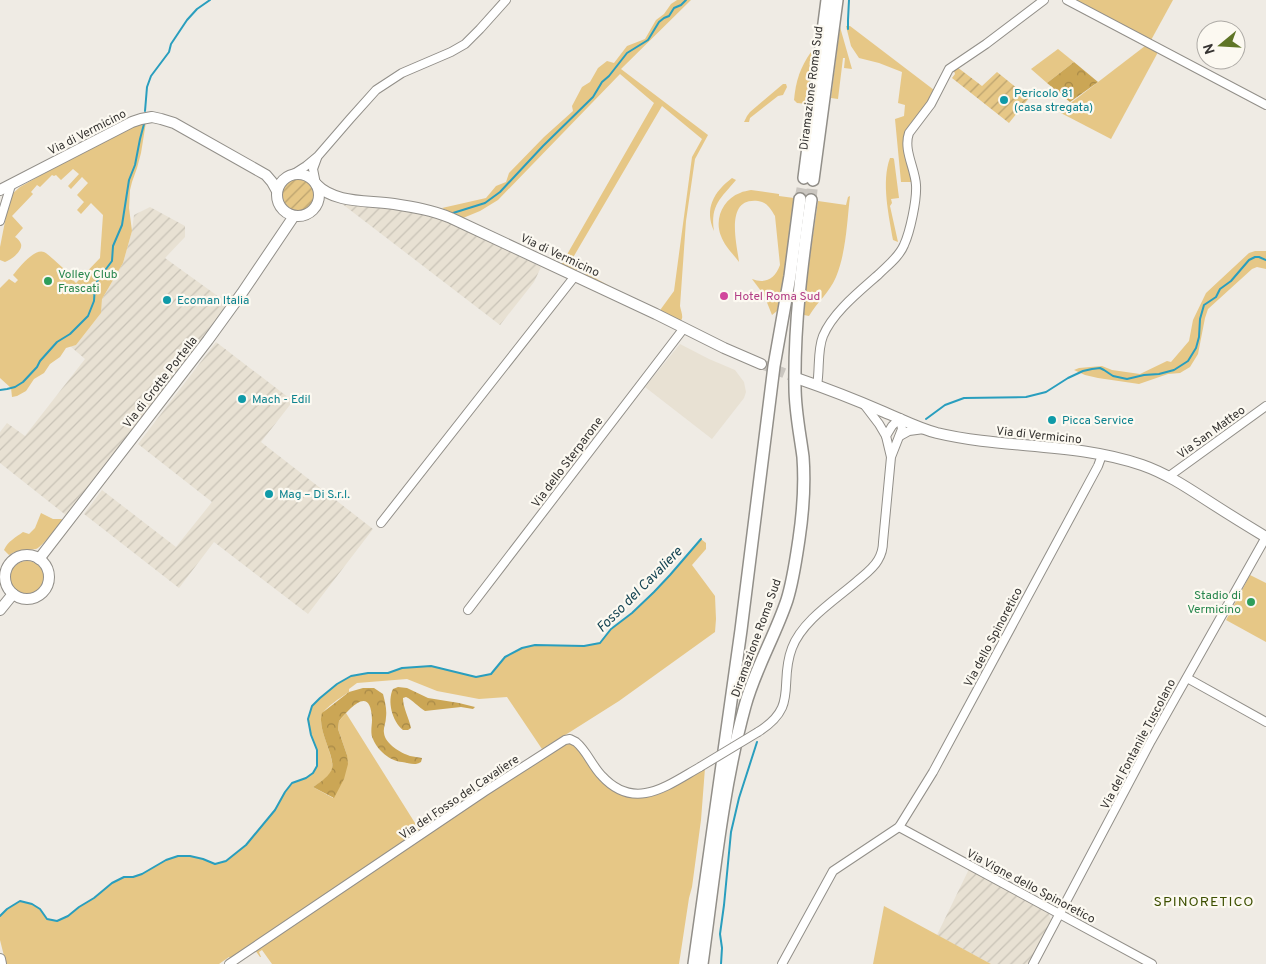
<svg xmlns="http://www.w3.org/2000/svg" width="1266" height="964" font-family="Overpass,sans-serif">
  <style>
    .built { fill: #e8e1d3 }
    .industrial { fill: url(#industrial-furrows) }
    .grass { fill: #e6c786 }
    .forest { fill: url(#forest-crowns) }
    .garden { fill: url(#garden-furrows) }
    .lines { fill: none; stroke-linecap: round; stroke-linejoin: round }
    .stream { stroke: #299ebe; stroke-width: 2 }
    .major-tunnel { stroke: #cac6c0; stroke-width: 10; stroke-dasharray: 10 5; stroke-linecap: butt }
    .highway-tunnel { stroke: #cac6c0; stroke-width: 11; stroke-dasharray: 11 5.5; stroke-linecap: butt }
    .minor-casing { stroke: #928f89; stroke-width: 10 }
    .major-casing { stroke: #928f89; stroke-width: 12 }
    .highway-casing { stroke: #928f89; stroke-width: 14 }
    .minor { stroke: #fff; stroke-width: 8 }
    .major { stroke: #fff; stroke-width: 10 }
    .highway { stroke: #fff; stroke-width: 11 }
    .minor-bridge-casing { stroke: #928f89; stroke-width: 10; stroke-linecap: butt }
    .minor-bridge { stroke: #fff; stroke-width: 8 }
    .culture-dot { fill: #0f9aa8; stroke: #fcf9f1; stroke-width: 2 }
    .leisure-dot { fill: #2e9e5b; stroke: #fcf9f1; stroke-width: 2 }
    .hotel-dot { fill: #d1479c; stroke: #fcf9f1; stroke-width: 2 }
    .labels { text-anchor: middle; stroke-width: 4.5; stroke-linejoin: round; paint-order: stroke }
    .street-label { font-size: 12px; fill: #363432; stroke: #fcf9f1 }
    .culture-label { font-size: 12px; fill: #0d838f; stroke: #fcf9f1; text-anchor: start }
    .leisure-label { font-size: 12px; fill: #27864d; stroke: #fcf9f1; text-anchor: start }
    .hotel-label { font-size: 12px; fill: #b23c85; stroke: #fcf9f1; text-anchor: start }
    .water-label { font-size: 14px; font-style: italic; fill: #174654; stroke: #fcf9f1 }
    .neighbourhood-label { font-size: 14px; letter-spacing: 1px; fill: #3d4f00; stroke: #fcf9f1 }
  </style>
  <defs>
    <pattern id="industrial-furrows" width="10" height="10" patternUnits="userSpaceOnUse" patternTransform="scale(1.25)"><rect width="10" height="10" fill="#e8e1d3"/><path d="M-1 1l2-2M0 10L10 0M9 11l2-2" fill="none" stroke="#c8c2b6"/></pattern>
    <pattern id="forest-crowns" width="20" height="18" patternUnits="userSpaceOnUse" patternTransform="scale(1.25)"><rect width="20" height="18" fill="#cba655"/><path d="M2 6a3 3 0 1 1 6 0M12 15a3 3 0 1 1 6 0" fill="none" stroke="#a68847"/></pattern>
    <pattern id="garden-furrows" width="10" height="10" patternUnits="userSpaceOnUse" patternTransform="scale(1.25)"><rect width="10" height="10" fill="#e6c786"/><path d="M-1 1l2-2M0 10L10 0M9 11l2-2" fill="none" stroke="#bba26e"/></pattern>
  </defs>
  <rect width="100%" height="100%" fill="#efebe4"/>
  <polygon class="built" points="680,344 709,359 735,370 744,382 746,392 744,398 712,439 645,387"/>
  <g class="industrial">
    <polygon points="341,203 410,210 440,217 541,267 534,282 500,325"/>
    <polygon points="150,207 185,226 185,237 165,258 219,297 237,294 67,516 0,463 0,432 7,423 25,436 85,359 70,346 76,345 101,313 102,299 123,263 132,231 134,215"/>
    <polygon points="216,342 293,401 261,442 373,529 308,614 214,542 179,588 84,514 102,490 176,547 212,502 138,444"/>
    <polygon points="969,869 1049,912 1050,918 1053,921 1030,964 991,964 937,935"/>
  </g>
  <g class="grass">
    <path d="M677,0H691L621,69L708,135L695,159L686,221L680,306C681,312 685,319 679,322L658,313L674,291L692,157L702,139L662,106L571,261L589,270L588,274L652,310L584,277L586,273L579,268L574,272L561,265L654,103L620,74L498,200L480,211L463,218L442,208L486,198L496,186L506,182L509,173L544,137L573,111L572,106L582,87L590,82L598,68L607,61L614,63L627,46L645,39L656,20L664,14L671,4Z"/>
    <polygon points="1073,0 1173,0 1150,42"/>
    <polygon points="846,26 850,26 934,90 929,101 910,124 904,135 904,149 912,182 901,182 895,119 904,116 905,105 898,103 902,72 879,63 859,58 851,46"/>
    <polygon points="840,27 852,69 844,68 845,58 843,58 838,99 831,98"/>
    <polygon points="1145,46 1157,52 1157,54 1111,139 1059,112"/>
    <polygon points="1058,49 1074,62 1047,83 1031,69"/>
    <path d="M811,52H814L807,104L797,103L794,100C796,80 800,68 811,52Z"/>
    <polygon points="783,84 786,84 787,87 783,95 778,96 750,118 749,122 744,122 747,116 750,112"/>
    <path d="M146,122L141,153L137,168L132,182L130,190L129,208L132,231L123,263L102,299L101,313L76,345L66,348L60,357L50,364L44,373L34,379L26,391L17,396L12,397L11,388L0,378V288L9,279L15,283L18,280L13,275C19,268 34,248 44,252C47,253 62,267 65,270L64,271L76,283L100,258L103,215L91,203L81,214L77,210L84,202L77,195L88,183L82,177L71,189L68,186L79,174L73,169L61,180L56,175L54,176L52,175L40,187L37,185L31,192L33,194L12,216L23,228L15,237C17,238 20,241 21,244C23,251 11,260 5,262L0,260V247L9,201L11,195L20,187L120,130Z"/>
    <path d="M890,158H893L894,159L899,198L891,199L892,203L890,206L898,242L893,240C889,216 881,182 890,158Z"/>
    <path d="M732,178L736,180C721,198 710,205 714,231C704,208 714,192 732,178Z"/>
    <path d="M751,190L779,194V196L794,198L783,282L777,311L772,315L764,295L752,279C765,284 775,279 780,265L775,216C771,209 767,202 758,201C724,197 737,244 739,262C733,254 724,245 721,236C714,219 723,199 740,193C743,191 748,191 751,190Z"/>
    <path d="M850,196C847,222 846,253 836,277C829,293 818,301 809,316L804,315L806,283L818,201L846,205L848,197Z"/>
    <polygon points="1255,251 1266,251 1266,269 1257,267 1252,269 1208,309 1205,318 1198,354 1190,367 1180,373 1168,374 1139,384 1098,378 1085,375 1074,370 1079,368 1102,366 1112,370 1140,374 1167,361 1171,362 1189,341 1193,320 1206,293 1249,253"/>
    <path d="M41,513L53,519H61L63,520C58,526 42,547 36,549C26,551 19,549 9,555L4,550C7,542 16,537 23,532L29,534L35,528Z"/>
    <path d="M701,539L706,543V549L692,565L715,596L716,619L715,632L619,701L570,732L542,749L507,697L479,699L437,691L407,679L357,683L349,689V692C342,697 325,707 322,715C316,728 338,761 331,772C327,779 319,783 313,787L333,798L347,755L338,729L339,721L346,713L420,831L231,959L229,957L219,964H6L0,940V916L7,909L20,901L32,904L40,909L47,919L57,921L68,916L79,907L94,898L112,883L124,877H133L142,874L166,860L178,856H190L203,859L215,864L226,861L246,845L275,810L285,792L292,783L306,778L313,773L317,766V750L311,735L308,719L312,706L320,698L337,684L351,676L368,673H388L402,668L431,666L476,677L491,674L505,657L522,648L535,645L584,646L599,643L611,629L632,613L670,575Z"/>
    <circle cx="27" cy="578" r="17"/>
    <polygon points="1250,575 1266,583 1266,642 1226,620"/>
    <path d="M569,742L575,745L601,780C608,787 615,790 625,793C629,794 633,796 636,797C659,801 686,779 705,768L701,820L692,887L689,898L679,964H272L262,950L259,952L261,957H260L255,950L526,769L564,744Z"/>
    <polygon points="884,906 991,964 873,964"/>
  </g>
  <g class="forest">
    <polygon points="1074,62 1098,82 1070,102 1047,83"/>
    <path d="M398,687L407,688L428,698L459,703L475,707L473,709L461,707L425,711C418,707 413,700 406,697L403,698C403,708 409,718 411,728L408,730H403C392,721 387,701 393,689Z"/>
    <path d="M363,688H374L383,694C385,702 387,709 386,717C386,723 383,728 384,733C385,744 401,753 410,756C414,757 418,757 422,758L421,762C415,766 409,763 402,762C390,761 377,750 373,739C370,733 372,726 372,720C371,684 350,708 339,721L338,729L347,755L348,764L344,779L334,798L313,787C319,783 327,778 331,771C338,760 316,730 322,713L349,692Z"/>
  </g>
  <g class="garden">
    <polygon points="957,67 982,86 997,72 1029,98 1009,123 952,78 955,74 954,71"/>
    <circle cx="297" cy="195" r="17"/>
  </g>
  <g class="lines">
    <g class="stream">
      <polyline points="848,29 848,20 849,0"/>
      <polyline points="145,111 147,87 151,76 169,52 171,44 187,20 197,9 210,0"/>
      <polyline points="453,213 485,203 500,192 543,146 593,97 602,82 609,76 627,53 648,40 659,22 664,18 669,16 674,8 681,5 686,0"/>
      <polyline points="0,390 7,389 15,387 23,382 37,367 40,361 57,342 70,334 88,316 94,301 95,285 100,277 112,261 113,246 122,225 129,180 135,165 140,139 144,124"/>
      <polyline points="926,419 945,405 964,398 1026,397 1046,392 1068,378 1083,371 1092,369 1100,368 1104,370 1113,376 1127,379 1144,375 1159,374 1174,370 1188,361 1196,348 1199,337 1200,319 1204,305 1216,297 1220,289 1231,281 1249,260 1255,257 1259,257 1266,260"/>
      <polyline points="0,916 7,909 20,901 32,904 40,909 47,919 57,921 68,916 79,907 94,898 112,883 124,877 133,877 142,874 166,860 178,856 190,856 203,859 215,864 226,861 246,845 275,810 285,792 292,783 306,778 313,773 317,766 317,750 311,735 308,719 312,706 320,698 337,684 351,676 368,673 388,673 402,668 431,666 476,677 491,674 505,657 522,648 535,645 584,646 600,643 611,629 632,613 654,592 670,575 701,539"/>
      <polyline points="721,964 722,948 720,934 724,905 731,832 739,798 757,742"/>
    </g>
    <polyline class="major-tunnel" points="761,364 799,379"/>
    <g class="highway-tunnel">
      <polyline points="800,199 804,178"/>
      <polyline points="811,200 813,180"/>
    </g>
    <defs>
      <g id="minor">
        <polyline points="1067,0 1266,105"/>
        <polyline points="292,175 306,166 318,156 350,119 376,90 402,73 451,52 465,44 480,29 506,0"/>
        <polyline points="316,184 313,169 317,158"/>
        <polyline points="0,221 11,185"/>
        <path d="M817,385C820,370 817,351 823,336C833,312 860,291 879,274C888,265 899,257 904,245C910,232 917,200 916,185C915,168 903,150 909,133L931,104L949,69L986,44L1044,0"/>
        <polyline points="863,403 879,424 886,436"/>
        <polyline points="900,436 909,431 924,429"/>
        <polyline points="1168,477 1266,406"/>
        <polyline points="381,523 575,276"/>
        <polyline points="468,610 684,328"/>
        <polyline points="1187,678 1266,722"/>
        <path d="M758,732C800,706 778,684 792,648C802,621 835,600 856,582C864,575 873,569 878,560C881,555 883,548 883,542L891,457L902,429L900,418L892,426L886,436L891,457"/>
        <polyline points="899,827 1152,964"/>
        <path d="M229,964L484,792L565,740L570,739L576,742C587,751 592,766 602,776C635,812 668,785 700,767"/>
        <polyline points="782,964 833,871 899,827 933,772 1098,466 1102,455"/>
        <polyline points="1033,964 1151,741 1266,537"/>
      </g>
      <g id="major">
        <circle cx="298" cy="195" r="21"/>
        <path d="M316,184C335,204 368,200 394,204C413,207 432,210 451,218L656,314L724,348L761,364"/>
        <polyline points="0,190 132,122 141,119 152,117 161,119 174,123 266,175 272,182 277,191"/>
        <path d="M799,379C828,389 856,400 884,412C901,419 918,428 937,433C1004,449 1075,442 1142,465C1165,473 1185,486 1205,499C1225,512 1246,525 1266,537"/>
        <circle cx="27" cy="577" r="22"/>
        <polyline points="39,559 208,340 242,293 294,216"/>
        <polyline points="0,610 13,594"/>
        <polyline points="0,959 1,964"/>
      </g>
      <g id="highway">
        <polyline points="804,178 827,0"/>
        <polyline points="813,180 837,0"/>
        <polyline points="694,964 741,630 774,366 790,276 800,199"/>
        <path d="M702,964C714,878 722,790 745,706C755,669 775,636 787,600C793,581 796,559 799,539C803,512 805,484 803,457C800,434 795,411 795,387C794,324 802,263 811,200"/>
      </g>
    </defs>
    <use href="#minor" class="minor-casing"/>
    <use href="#major" class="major-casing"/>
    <use href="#highway" class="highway-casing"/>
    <use href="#minor" class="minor"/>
    <use href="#major" class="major"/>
    <use href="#highway" class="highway"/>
    <defs>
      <polyline id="minor-bridge" points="700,767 758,732"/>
    </defs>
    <use href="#minor-bridge" class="minor-bridge-casing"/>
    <use href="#minor-bridge" class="minor-bridge"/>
  </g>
  <g class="culture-dot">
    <circle cx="1004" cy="100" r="5"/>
    <circle cx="167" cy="300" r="5"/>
    <circle cx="242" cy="399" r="5"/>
    <circle cx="1052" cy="420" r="5"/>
    <circle cx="269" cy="494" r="5"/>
  </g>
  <g class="leisure-dot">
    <circle cx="48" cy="281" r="5"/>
    <circle cx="1251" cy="602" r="5"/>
  </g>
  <circle class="hotel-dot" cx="724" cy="296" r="5"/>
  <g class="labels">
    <g class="street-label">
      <text transform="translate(811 88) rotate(-83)" y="4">Diramazione Roma Sud</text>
      <text transform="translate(87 132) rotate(-27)" y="4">Via di Vermicino</text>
      <text transform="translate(560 255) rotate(25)" y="4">Via di Vermicino</text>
      <text transform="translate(160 382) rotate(-52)" y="4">Via di Grotte Portella</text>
      <text transform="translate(1211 432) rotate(-36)" y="4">Via San Matteo</text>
      <text transform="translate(1039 435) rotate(6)" y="4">Via di Vermicino</text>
      <text transform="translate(567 462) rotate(-53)" y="4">Via dello Sterparone</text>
      <text transform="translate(993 637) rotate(-62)" y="4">Via dello Spinoretico</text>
      <text transform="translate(756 638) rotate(-70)" y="4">Diramazione Roma Sud</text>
      <text transform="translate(1138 744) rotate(-62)" y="4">Via del Fontanile Tuscolano</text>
      <text transform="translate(459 797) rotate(-34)" y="4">Via del Fosso del Cavaliere</text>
      <text transform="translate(1031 886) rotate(28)" y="4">Via Vigne dello Spinoretico</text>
    </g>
    <g class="culture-label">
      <text x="1014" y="97">Pericolo 81<tspan x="1014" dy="14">(casa stregata)</tspan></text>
      <text x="177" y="304">Ecoman Italia</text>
      <text x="252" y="403">Mach - Edil</text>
      <text x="1062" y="424">Picca Service</text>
      <text x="279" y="498">Mag – Di S.r.l.</text>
    </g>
    <g class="leisure-label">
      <text x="58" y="278">Volley Club<tspan x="58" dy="14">Frascati</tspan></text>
      <text x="1241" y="599" text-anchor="end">Stadio di<tspan x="1241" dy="14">Vermicino</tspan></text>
    </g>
    <g class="hotel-label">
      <text x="734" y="300">Hotel Roma Sud</text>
    </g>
    <g class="water-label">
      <text transform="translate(639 589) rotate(-45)" y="5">Fosso del Cavaliere</text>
    </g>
    <g class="neighbourhood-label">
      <text x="1204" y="906">SPINORETICO</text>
    </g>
  </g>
  <g transform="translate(1221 45) rotate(252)"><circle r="24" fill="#fcf9f1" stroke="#adaaa5"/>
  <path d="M0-4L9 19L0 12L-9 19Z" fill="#5f7526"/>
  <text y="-8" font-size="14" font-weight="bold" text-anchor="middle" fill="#363432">N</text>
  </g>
</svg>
